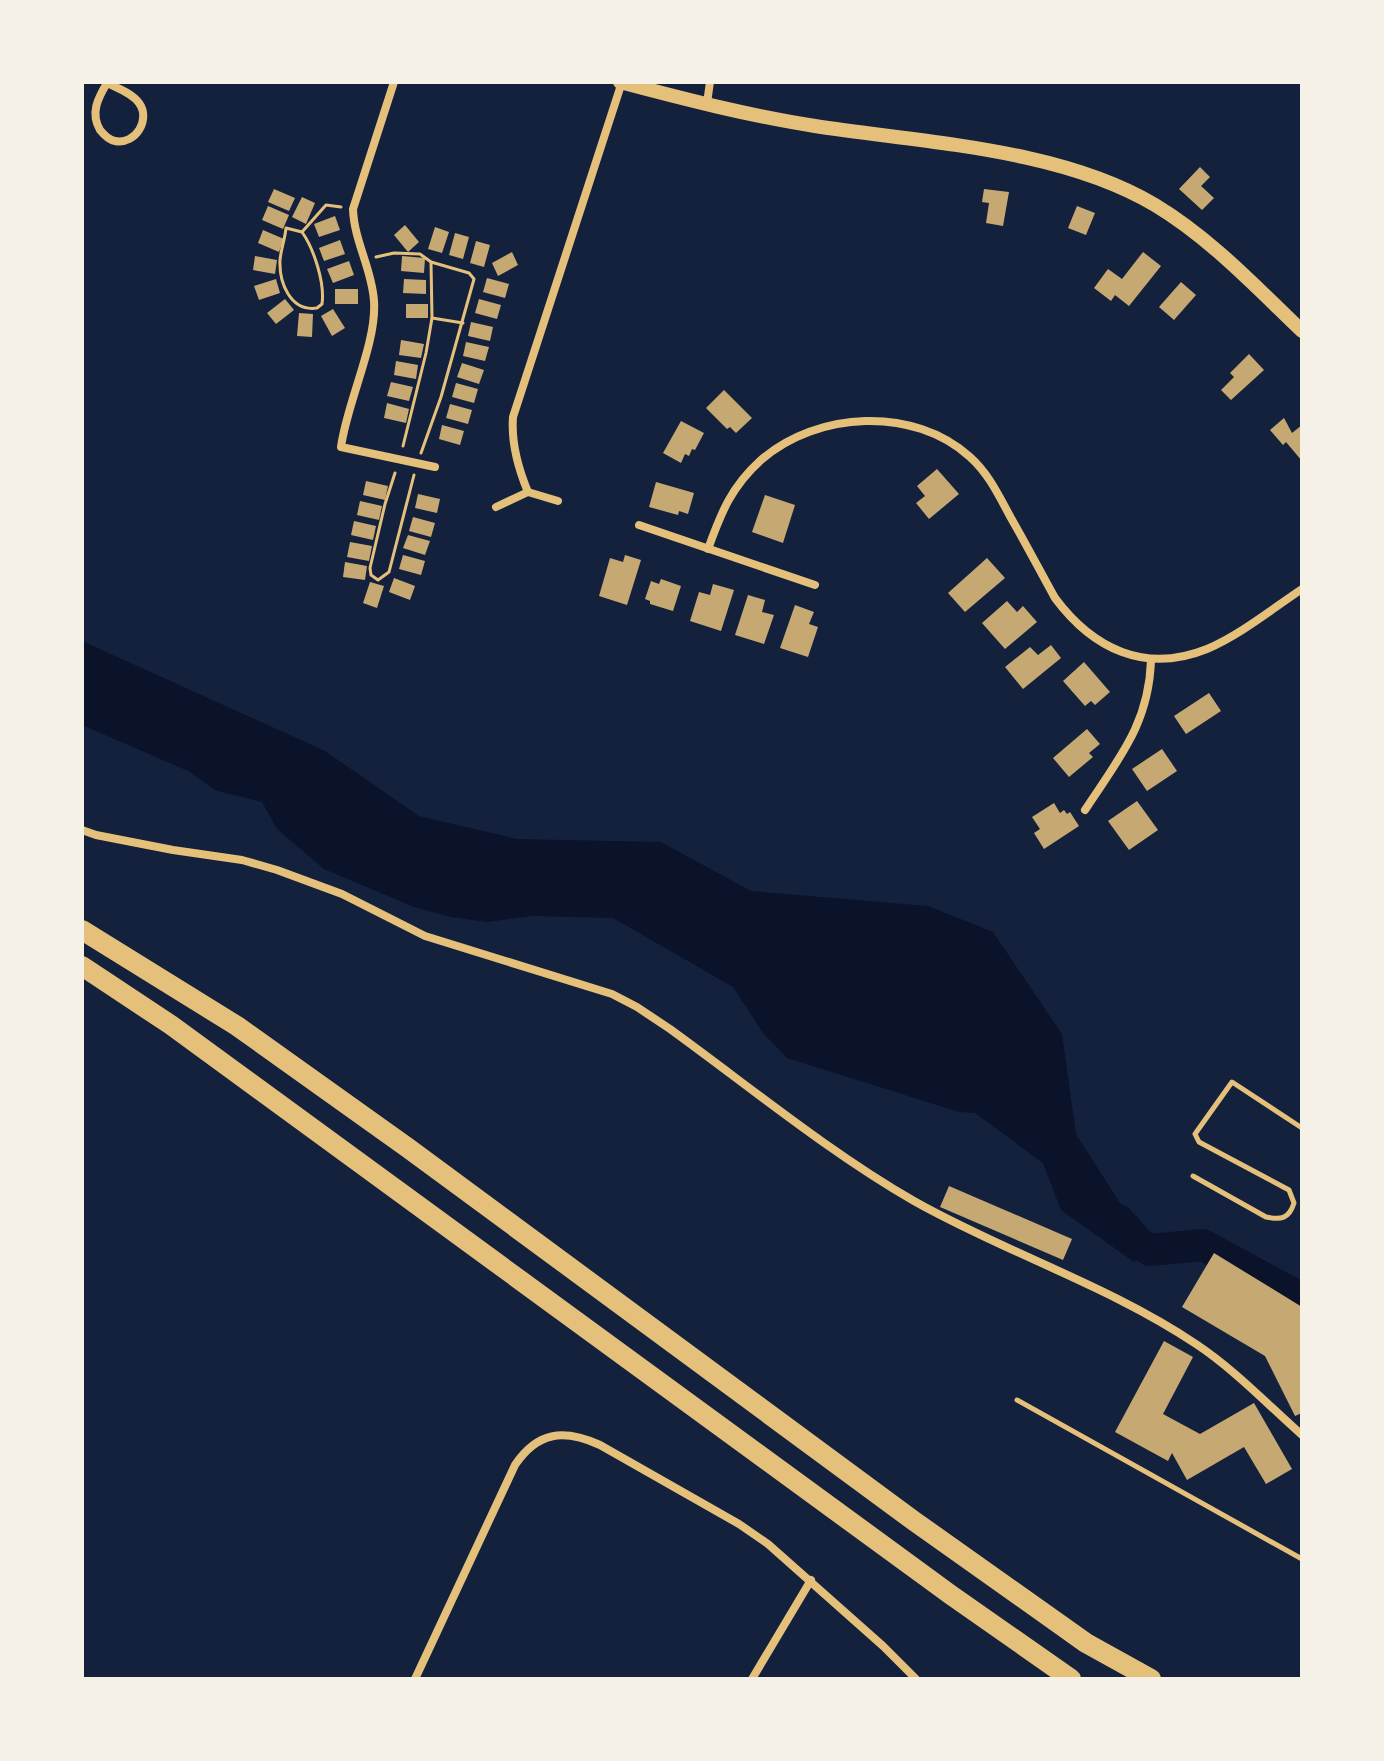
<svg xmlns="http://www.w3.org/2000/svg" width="1384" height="1761" font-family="Merriweather,serif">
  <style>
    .water { fill: #0b132b }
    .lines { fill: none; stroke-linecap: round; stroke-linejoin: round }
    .river { stroke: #0b132b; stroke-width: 32 }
    .building { fill: #c6a872 }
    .path { stroke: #e5c07b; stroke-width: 3 }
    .service { stroke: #e5c07b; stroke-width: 5 }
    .minor { stroke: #e5c07b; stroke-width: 8 }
    .tertiary { stroke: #e5c07b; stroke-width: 14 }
    .motorway { stroke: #e5c07b; stroke-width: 20 }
  </style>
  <rect width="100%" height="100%" fill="#14213d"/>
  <polygon class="water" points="82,641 325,751 419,816 517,839 661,842 751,891 928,906 993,932 1062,1034 1076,1134 1150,1250 1134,1262 1061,1210 1043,1163 975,1113 959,1112 787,1058 763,1033 733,987 613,918 533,916 487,922 451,917 414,907 324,869 277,829 262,802 217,791 188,771 82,725"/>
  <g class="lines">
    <polyline class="river" points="1118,1220 1139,1243 1150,1250 1203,1245 1302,1299"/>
  </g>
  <g class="building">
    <polygon points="1200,167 1210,177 1201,186 1214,198 1202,210 1179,189"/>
    <polygon points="274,189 295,198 289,211 268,202"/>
    <polygon points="984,189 1009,192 1003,226 986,223 989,203 982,202"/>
    <polygon points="302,197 315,203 306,224 292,217"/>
    <polygon points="268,206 289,215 283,229 262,220"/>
    <polygon points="1077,206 1095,213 1086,235 1068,228"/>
    <polygon points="335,216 340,230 319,237 314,224"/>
    <polygon points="405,225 419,242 408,252 394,235"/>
    <polygon points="435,227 449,232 442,253 428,249"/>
    <polygon points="263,230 284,239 279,252 258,243"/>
    <polygon points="455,233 469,237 463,259 449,255"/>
    <polygon points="340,240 345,254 324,261 319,248"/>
    <polygon points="476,241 490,245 484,267 470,263"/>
    <polygon points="512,252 518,265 498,276 492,263"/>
    <polygon points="1143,252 1161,266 1129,306 1115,295 1111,301 1094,288 1108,269 1122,279"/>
    <polygon points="255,256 277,260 275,274 253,270"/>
    <polygon points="402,256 425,258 424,273 401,271"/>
    <polygon points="349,261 354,275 333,283 327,269"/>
    <polygon points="487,278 509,284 505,298 483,292"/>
    <polygon points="276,279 280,293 259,300 254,286"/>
    <polygon points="404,279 426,280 426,294 403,293"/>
    <polygon points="1181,282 1196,295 1174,320 1159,307"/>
    <rect x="335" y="289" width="23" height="15"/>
    <polygon points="285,299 294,310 276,324 267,313"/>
    <polygon points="479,299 501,305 497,319 475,313"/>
    <rect x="406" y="304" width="22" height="14"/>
    <polygon points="333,309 345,328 332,336 321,316"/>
    <polygon points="299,313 313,314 312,337 297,336"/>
    <polygon points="471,322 493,327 490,341 468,336"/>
    <polygon points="401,340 424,344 421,358 399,355"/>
    <polygon points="466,342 489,347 485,361 463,356"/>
    <polygon points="1249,354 1264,370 1231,400 1221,390 1234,377 1230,373"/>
    <polygon points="396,361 418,365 416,379 394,375"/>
    <polygon points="462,363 484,370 479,384 457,377"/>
    <polygon points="391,382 413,387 409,401 387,396"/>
    <polygon points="456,383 478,389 474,403 452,397"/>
    <polygon points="724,390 752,418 736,433 730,427 727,429 706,408"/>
    <polygon points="387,403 409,409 406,423 384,418"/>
    <polygon points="450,404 472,410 468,424 446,418"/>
    <polygon points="1284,418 1292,433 1302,425 1302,461 1286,442 1283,445 1270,430"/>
    <polygon points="681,421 704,433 695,450 692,449 689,456 685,454 681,463 663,453"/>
    <polygon points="442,425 464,431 460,445 439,439"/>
    <polygon points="937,469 959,494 929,519 916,503 925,496 917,486"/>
    <polygon points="366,481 388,486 385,500 363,495"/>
    <polygon points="656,482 694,493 688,514 679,511 678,515 649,507"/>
    <polygon points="418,494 440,499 437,513 415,508"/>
    <polygon points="765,495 795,505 783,543 752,532"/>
    <polygon points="360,501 382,506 379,520 357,515"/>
    <polygon points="413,517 435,523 431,537 409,531"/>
    <polygon points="354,521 376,526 373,540 351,535"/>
    <polygon points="408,535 430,541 425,555 403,548"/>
    <polygon points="350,542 372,546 369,561 347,557"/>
    <polygon points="403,555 425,561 421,575 399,569"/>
    <polygon points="625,555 641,560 627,605 599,596 610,558 623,562"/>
    <polygon points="987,558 1005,578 965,612 948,593"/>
    <polygon points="345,562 367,566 365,580 343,577"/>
    <polygon points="394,578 415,586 410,600 389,592"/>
    <polygon points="661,579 681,586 673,611 650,604 650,601 645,599 651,581 659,584"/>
    <polygon points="370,582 384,586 377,608 363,603"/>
    <polygon points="713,584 734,590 721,631 690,621 699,592 710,595"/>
    <polygon points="748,595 765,600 762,612 774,615 764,644 735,635"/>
    <polygon points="1007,601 1017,612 1023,606 1037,622 1005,649 982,623"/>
    <polygon points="795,605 814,612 809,624 818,627 808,657 780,648"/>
    <polygon points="1051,645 1061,658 1023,689 1005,667 1030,647 1038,655"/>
    <polygon points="1084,662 1110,692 1095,705 1091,701 1085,706 1063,681"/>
    <polygon points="1209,693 1221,711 1186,734 1174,716"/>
    <polygon points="1087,729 1100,744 1089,753 1093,757 1069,777 1053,758"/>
    <polygon points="1162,749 1177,771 1147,791 1132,769"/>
    <polygon points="1137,801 1158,830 1129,850 1108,821"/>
    <polygon points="1054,803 1060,813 1064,810 1067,814 1070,812 1079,826 1044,849 1034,833 1040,829 1032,817"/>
    <polygon points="949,1186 1072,1239 1063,1260 940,1207"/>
    <polygon points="1214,1253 1302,1307 1302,1413 1295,1416 1265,1356 1182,1307"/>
    <polygon points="1164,1341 1193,1357 1163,1414 1200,1434 1254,1403 1292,1469 1266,1484 1244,1447 1187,1480 1172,1453 1168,1461 1115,1432"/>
  </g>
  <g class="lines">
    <g class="path">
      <path d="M286,228L302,232C314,249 325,283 322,304L317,308C290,312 279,282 280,260C281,249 285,239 286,228Z"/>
      <polyline points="302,232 326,205 341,207"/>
      <polyline points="376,257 394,253 420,254 431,262 469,273 474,279 441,397 421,453"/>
      <polyline points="432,318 463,323"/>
      <polyline points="403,446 426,353 432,318 431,262"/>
      <polyline points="395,473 385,504 370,568 371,575 378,580 389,572 414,475"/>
    </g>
    <g class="service">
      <path d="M1193,1176L1266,1217C1281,1220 1289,1219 1294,1203L1289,1190L1199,1142L1195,1134L1232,1082L1302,1128"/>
      <polyline points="1017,1400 1302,1559"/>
    </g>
    <g class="minor">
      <path d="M394,82L353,209C354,241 372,269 374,301C377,343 347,402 341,447L435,467"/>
      <path d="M107,83C117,88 132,93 139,103C151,119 136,145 115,141C109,140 104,135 100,130C90,113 98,98 107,83Z"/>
      <polyline points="707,103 710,82"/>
      <path d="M558,501L528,492C518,468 511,443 513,417L622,82"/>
      <polyline points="496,507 528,492"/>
      <polyline points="639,525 815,585"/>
      <path d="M708,549C721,513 731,487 761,460C817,411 914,406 970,457C989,474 999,496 1011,518C1026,544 1040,571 1055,598C1093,649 1145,674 1207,649C1240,635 1272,609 1302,589"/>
      <path d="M1085,810C1119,758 1149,724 1151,660"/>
      <path d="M82,830L96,835L173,850L242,860L277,870L342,894L425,936L612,994L637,1007L670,1029C750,1087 829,1152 914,1201C1006,1253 1108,1285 1196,1344C1235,1370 1267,1404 1302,1435"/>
      <path d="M415,1679L515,1465C538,1431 564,1429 600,1445L739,1524L768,1544L883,1646L916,1679"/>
      <polyline points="752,1679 811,1580"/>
    </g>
    <path class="tertiary" d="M620,82C684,99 750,116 815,126C924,143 1059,148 1155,205C1210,238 1256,287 1302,331"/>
    <g class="motorway">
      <polyline points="82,930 237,1026 408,1148 914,1521 1086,1643 1151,1679"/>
      <polyline points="82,966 171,1025 951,1595 1071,1679"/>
    </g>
  </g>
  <rect width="1384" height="1761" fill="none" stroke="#f6f1e7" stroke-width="168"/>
</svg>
